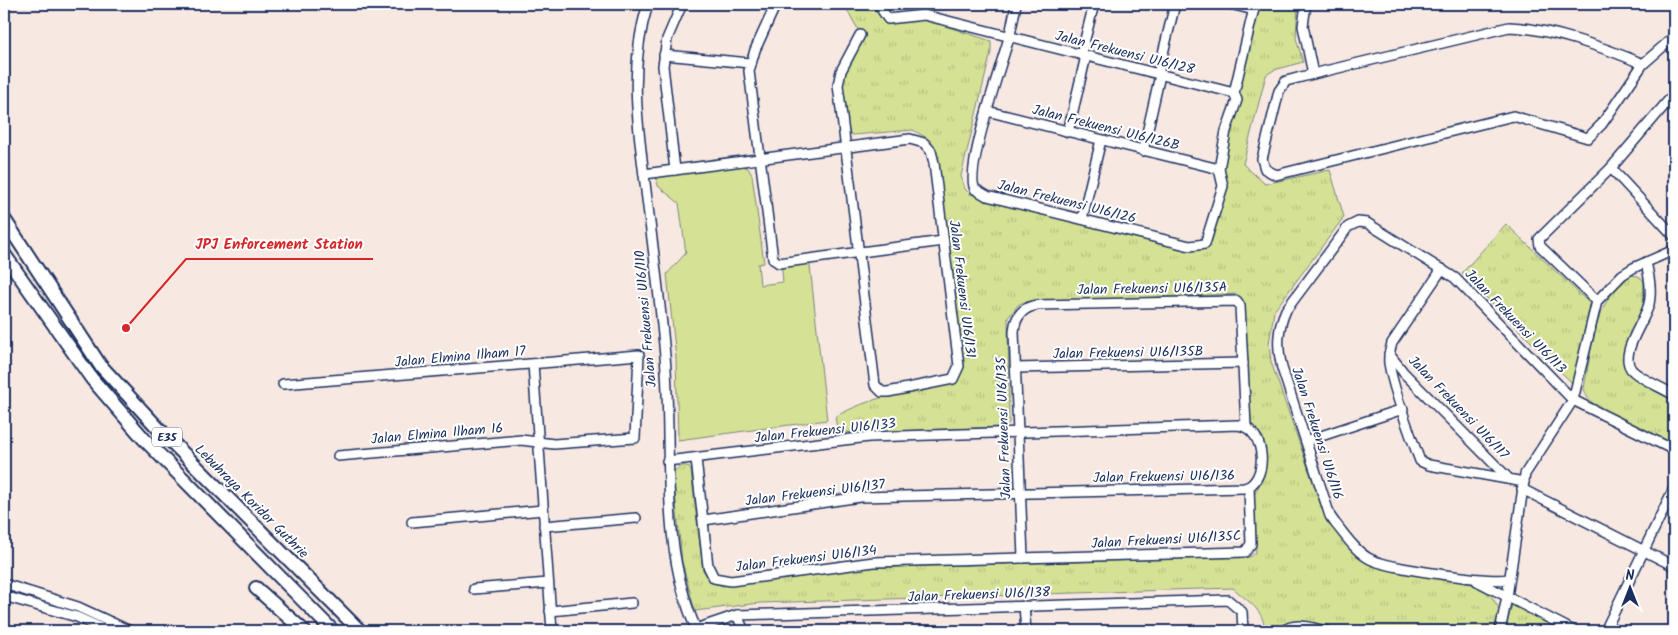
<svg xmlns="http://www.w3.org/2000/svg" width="1678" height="635" font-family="Kalam,sans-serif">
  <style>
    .grass { fill: #d5e295; stroke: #78887a }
    .park { fill: url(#park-tufts); stroke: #78887a }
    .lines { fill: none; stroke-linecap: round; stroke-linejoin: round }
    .minor-casing { stroke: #1b2f5e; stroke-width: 12 }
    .highway-casing { stroke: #1b2f5e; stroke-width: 16 }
    .minor { stroke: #fff; stroke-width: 9 }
    .highway { stroke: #fff; stroke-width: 12 }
    .labels { text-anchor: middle; stroke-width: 4; stroke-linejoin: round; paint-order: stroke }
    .shield { fill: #fff; stroke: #5f6d8e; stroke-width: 1 }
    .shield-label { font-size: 12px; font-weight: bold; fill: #1b2f5e }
    .street-label { font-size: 14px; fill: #1b2f5e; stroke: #fff }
    .leader { fill: none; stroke: #d62828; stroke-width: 2 }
    .callout-dot { fill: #d62828; stroke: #fff; stroke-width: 2 }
    .callout-label { font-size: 15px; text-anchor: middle; font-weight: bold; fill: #d62828; stroke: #fff; stroke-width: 4; stroke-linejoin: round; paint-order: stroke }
  </style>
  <defs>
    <pattern id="park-tufts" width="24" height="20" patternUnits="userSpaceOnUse" patternTransform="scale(1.25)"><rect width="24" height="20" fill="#d5e295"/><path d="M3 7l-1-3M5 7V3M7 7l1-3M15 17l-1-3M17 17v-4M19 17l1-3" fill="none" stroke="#b6c283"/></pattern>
  </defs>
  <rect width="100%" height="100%" fill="#f8e8e2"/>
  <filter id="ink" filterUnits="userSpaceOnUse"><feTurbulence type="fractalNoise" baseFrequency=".02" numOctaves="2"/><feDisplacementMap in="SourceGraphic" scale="10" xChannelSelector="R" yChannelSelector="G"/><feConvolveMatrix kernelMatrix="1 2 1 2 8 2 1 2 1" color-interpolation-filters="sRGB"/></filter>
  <g filter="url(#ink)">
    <polygon class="grass" points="740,165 748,168 752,175 764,263 758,264 760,285 783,282 781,261 809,257 827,420 678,440 676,358 667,274 686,253 679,203 658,186 656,176"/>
    <g class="park">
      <path d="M844,4H874L886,25L917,19L927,20L991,41V52L961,176L965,189L970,194L1190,251L1199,249L1212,240L1226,190L1219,169L1258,4H1298L1296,38L1303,62L1274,70L1266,75L1243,164L1265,184L1330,170L1344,217L1274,311L1269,344L1271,362L1327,522L1370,564L1470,583L1490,594L1500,610L1493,631H1363L1301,623H1287L1278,631H1264C1266,611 1246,600 1233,588L760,603L695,611L682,562L673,473C677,467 683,464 689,467L691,471L703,570L711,582L723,586L862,568L895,567L1250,557L1256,552L1254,495L1264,476L1263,437L1251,423L1249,416L1244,302L1237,294L1024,302L1018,305L1008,318L1009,423L1001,427L838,433L835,417C870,397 906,391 945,385L958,368L931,147L927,138L913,130L853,135L848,133L836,86L861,35Z"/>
      <polygon points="1506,224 1590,304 1577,371 1572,383 1462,273"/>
      <path d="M1630,275L1638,276L1644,281L1643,306L1622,358L1628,374L1674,401V446L1597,406C1589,401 1586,397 1584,388C1592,348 1594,300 1630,275Z"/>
      <polygon points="1512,605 1514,605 1565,631 1505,631"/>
    </g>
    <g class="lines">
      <defs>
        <g id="minor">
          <path d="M648,4C629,64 637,122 645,183C652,240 660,298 665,356C673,447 658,545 697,631"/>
          <polyline points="776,4 755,50 749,71 773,259 779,263 943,241"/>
          <path d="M878,4L888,19L924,15L1234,93L1237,100L1226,131L1219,169L1223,186L1205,244L1190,246L987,196L975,189C964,172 1002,62 1009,38C1012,27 1014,15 1016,4"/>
          <polyline points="1230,4 1254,10"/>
          <polyline points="1306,4 1303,26 1313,74"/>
          <polyline points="664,55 750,63"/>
          <polyline points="1081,55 1094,4"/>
          <path d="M1643,64C1606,48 1549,28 1509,27L1313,74L1286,81L1279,91L1262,159L1265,169L1276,175L1513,116L1588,138L1602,124L1643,64L1674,37"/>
          <polyline points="1158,74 1175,4"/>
          <polyline points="1234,93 1255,4"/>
          <polyline points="987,111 1219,169"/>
          <polyline points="1068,132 1086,56"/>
          <polyline points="1143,151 1160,75"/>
          <polyline points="1611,168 1674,236"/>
          <polyline points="675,170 663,66 667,39 682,4"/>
          <polyline points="644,174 910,139 924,143 931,151 934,163 959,366 953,379 888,392 882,392 875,385 838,85 841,71 860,35"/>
          <polyline points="1082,219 1101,140"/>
          <path d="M1646,262C1649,276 1652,290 1649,304C1645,321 1619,353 1631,369C1638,378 1663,388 1674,395"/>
          <path d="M1442,269L1392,343C1390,350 1388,356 1389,363C1393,390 1410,434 1420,461L1429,465L1524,482"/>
          <polyline points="1597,301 1540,246 1539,239 1611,168 1674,94"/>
          <polyline points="1389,354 1404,373 1509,479"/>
          <polyline points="533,364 552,631"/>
          <polyline points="1015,368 1243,363"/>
          <polyline points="283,384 639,355 635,438 554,444 521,440 338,456"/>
          <polyline points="1306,441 1403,409"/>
          <polyline points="696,459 708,566 714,578 731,581 874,562 1245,552 1251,544 1249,487"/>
          <path d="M667,461L869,437L1238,425C1268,429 1268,484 1244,488L860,497L704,520"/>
          <polyline points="1522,489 1674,566"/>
          <polyline points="412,522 543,510"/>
          <polyline points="544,526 636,518"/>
          <path d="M1023,558L1014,332C1015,316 1023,307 1038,305L1237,301L1240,306L1246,426"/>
          <path d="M1509,579C1490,583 1387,568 1370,559C1356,552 1345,535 1335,523L1330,516L1282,368C1277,347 1277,330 1286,310L1348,227L1358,222L1367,223L1455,278L1573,400L1674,450"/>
          <polyline points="1477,581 1574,631"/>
          <polyline points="4,584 78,607 130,631"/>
          <polyline points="474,589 548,583"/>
          <polyline points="4,596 77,617 108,631"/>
          <polyline points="1024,606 1026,631"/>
          <polyline points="550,611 632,603"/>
          <polyline points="737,615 744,631"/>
          <polyline points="696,629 737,615 1228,600 1242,612 1243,631"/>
          <path d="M1284,631C1294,621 1314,629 1327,631"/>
          <polyline points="1500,631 1507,597 1525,474 1573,400 1597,301 1622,275 1633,268 1674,250"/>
          <polyline points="1605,631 1674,488"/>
        </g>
        <g id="highway">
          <polyline points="4,219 100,365 158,428 360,631"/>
          <polyline points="4,254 92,379 144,439 333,631"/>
          <polyline points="256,588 304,631"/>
        </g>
      </defs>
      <use href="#minor" class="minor-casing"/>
      <use href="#highway" class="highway-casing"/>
      <use href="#minor" class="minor"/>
      <use href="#highway" class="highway"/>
    </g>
  </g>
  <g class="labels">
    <rect class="shield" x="152" y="427.5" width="30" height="19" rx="4"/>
    <g class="shield-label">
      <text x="167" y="441">E35</text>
    </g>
    <g class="street-label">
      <text transform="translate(1125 52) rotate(14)" y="5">Jalan Frekuensi U16/128</text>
      <text transform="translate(1106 127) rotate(14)" y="5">Jalan Frekuensi U16/126B</text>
      <text transform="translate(1067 201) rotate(14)" y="5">Jalan Frekuensi U16/126</text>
      <text transform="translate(1152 288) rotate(-1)" y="5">Jalan Frekuensi U16/135A</text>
      <text transform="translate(963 289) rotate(83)" y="5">Jalan Frekuensi U16/131</text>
      <text transform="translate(645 319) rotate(-95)" y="5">Jalan Frekuensi U16/110</text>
      <text transform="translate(1516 321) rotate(46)" y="5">Jalan Frekuensi U16/113</text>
      <text transform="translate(1128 352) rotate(-1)" y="5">Jalan Frekuensi U16/135B</text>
      <text transform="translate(460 356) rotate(-5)" y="5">Jalan Elmina Ilham 17</text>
      <text transform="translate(1459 407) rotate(46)" y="5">Jalan Frekuensi U16/117</text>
      <text transform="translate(1003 428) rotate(-92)" y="5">Jalan Frekuensi U16/135</text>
      <text transform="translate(825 430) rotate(-6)" y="5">Jalan Frekuensi U16/133</text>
      <text transform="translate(437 433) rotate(-5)" y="5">Jalan Elmina Ilham 16</text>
      <text transform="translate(1318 433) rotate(72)" y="5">Jalan Frekuensi U16/116</text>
      <text transform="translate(1164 476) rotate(-1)" y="5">Jalan Frekuensi U16/136</text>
      <text transform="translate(815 492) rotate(-7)" y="5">Jalan Frekuensi U16/137</text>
      <text transform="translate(252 501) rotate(45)" y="5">Lebuhraya Koridor Guthrie</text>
      <text transform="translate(1166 539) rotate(-3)" y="5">Jalan Frekuensi U16/135C</text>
      <text transform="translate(806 558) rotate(-7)" y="5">Jalan Frekuensi U16/134</text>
      <text transform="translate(979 594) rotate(-2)" y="5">Jalan Frekuensi U16/138</text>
    </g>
  </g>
  <path class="leader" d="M126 328L186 259H373"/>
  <circle class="callout-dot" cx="126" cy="328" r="5"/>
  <g class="callout-label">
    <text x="279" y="249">JPJ Enforcement Station</text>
  </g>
  <rect width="1678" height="635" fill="none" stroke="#fff" stroke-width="20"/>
  <rect x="10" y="10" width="1658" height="615" fill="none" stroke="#1b2f5e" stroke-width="2" filter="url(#ink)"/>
  <g transform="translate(1630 588)" stroke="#ffffff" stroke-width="4" paint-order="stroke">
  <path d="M0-4L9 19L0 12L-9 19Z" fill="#1b2f5e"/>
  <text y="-8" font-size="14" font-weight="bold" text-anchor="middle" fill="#1b2f5e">N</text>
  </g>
</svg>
